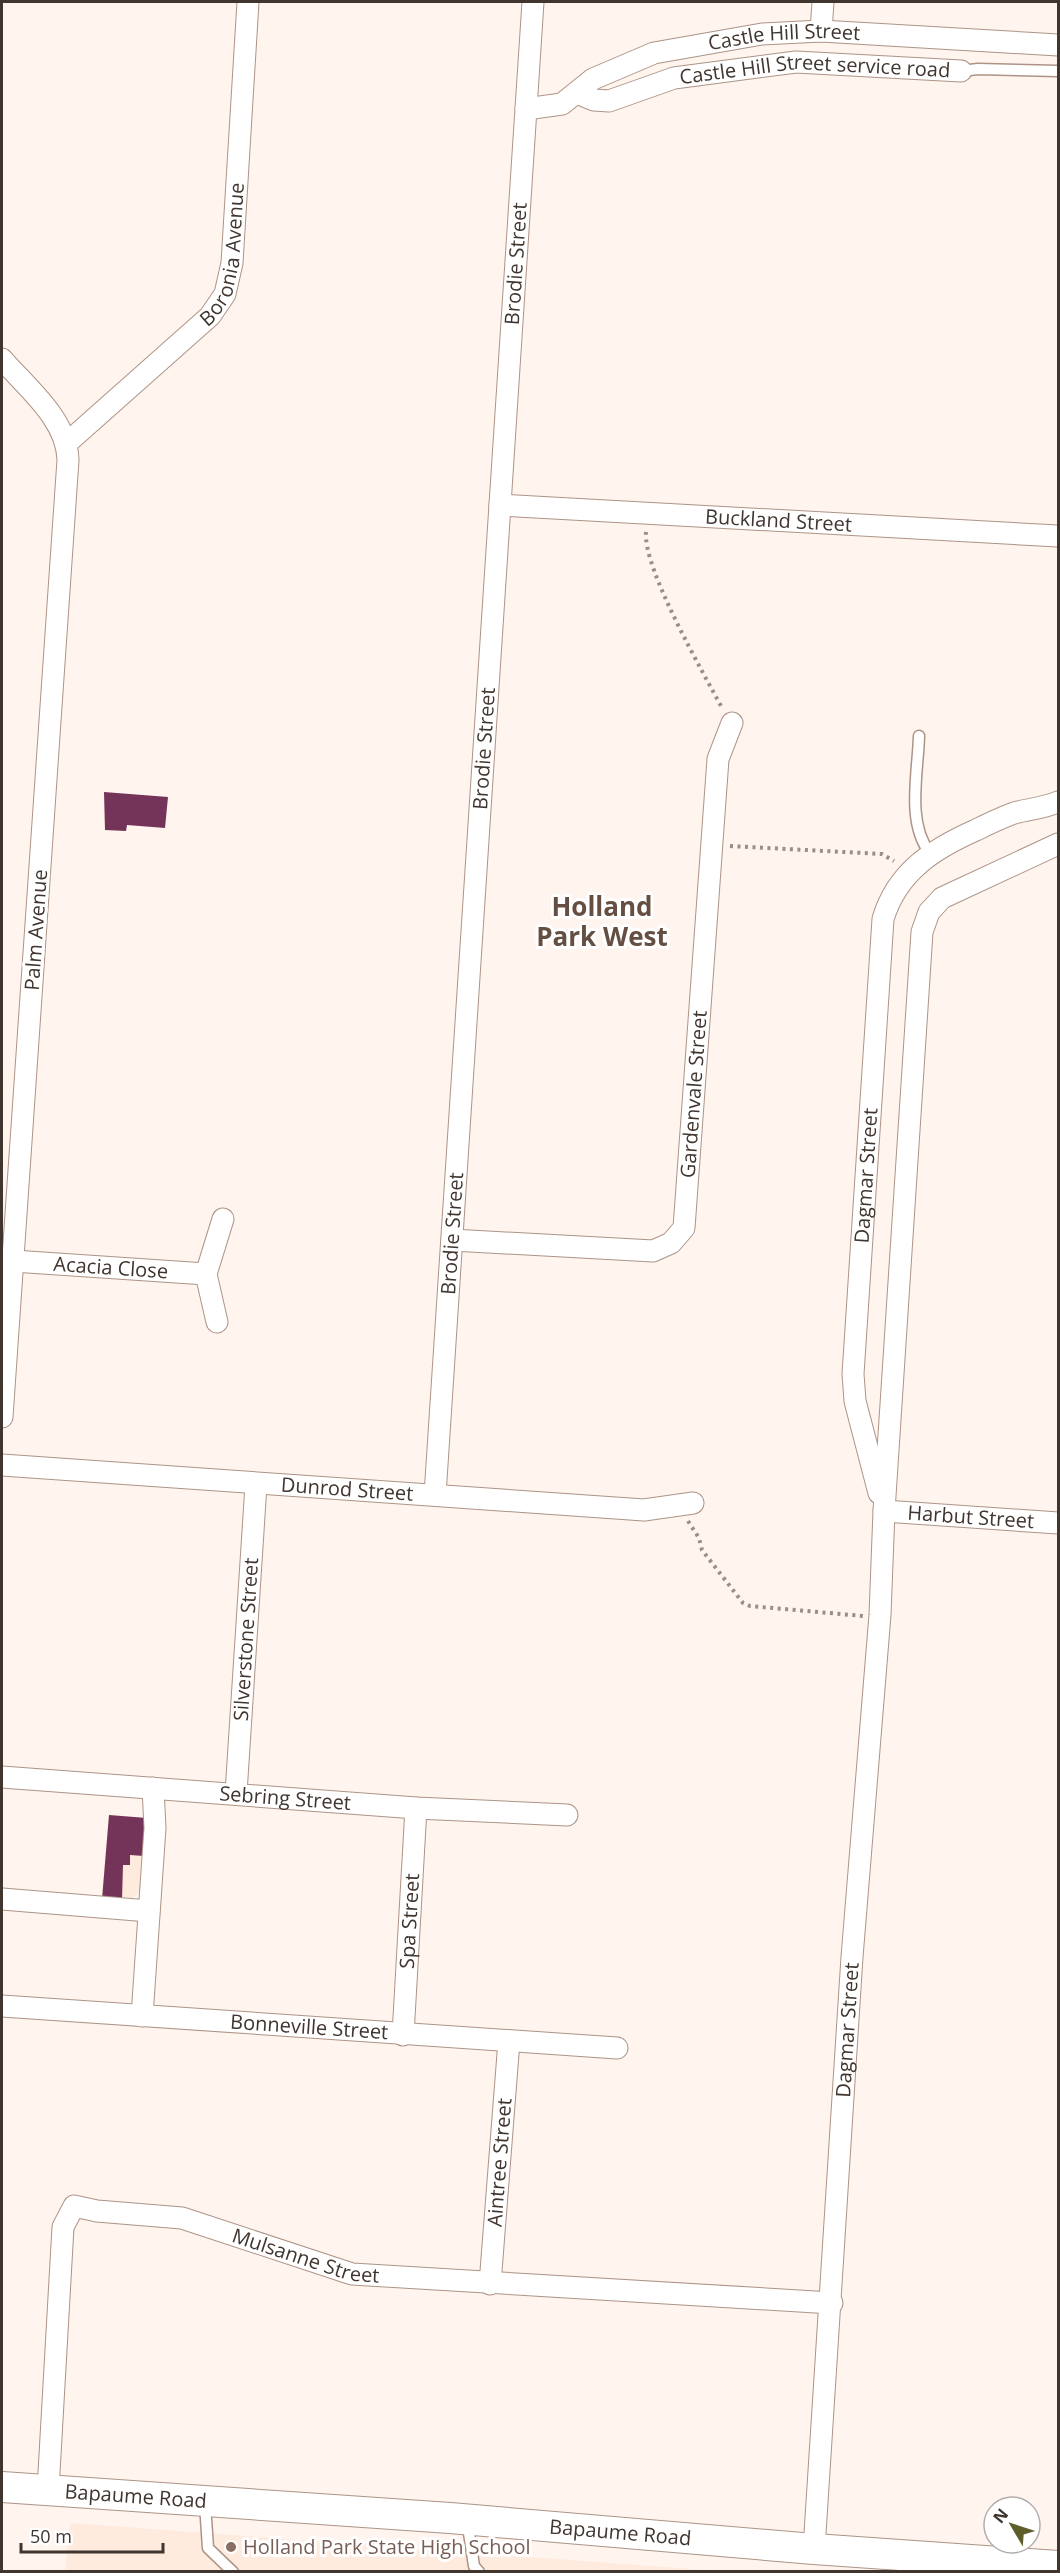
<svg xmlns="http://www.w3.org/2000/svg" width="1060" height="2573" font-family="'Open Sans',sans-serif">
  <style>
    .built { fill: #ffeade }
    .building { fill: #743359 }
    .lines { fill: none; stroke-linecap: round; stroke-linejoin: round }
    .lane-casing { stroke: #ad9486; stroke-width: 13 }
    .street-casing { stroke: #ad9486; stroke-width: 23 }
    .secondary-casing { stroke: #ad9486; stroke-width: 32 }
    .path { stroke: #998e88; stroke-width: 4; stroke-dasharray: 3 4.5; stroke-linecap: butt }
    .lane { stroke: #fff; stroke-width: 10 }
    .street { stroke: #fff; stroke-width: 21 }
    .secondary { stroke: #fff; stroke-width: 30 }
    .education-dot { fill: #8d6e63; stroke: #fff; stroke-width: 2 }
    .labels { text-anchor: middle; stroke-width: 6; stroke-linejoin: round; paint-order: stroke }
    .street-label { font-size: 20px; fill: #40352f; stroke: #fff }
    .education-label { font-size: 20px; fill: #785e54; stroke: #fff; text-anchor: start }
    .district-label { font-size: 26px; font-weight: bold; fill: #654f42; stroke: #fff }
  </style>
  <rect width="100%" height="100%" fill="#fff4ee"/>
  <g class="built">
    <polygon points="108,1825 146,1828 141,1890 133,1898 102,1896"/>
    <polygon points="70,2523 719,2571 65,2572"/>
  </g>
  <g class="building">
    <polygon points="104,792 168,797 165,828 127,825 126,831 105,830"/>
    <polygon points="109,1815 147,1818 144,1856 130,1855 130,1865 123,1865 122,1900 102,1899"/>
  </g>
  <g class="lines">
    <defs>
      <g id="lane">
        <polyline points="961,71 978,69 1058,71"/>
        <path d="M919,736C918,773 906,823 930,853"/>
        <polyline points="205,2504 208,2548 233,2572"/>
        <polyline points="467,2520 474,2566 479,2572"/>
      </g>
      <g id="street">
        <polyline points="821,31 823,2"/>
        <path id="s1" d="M577,93L594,100L609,101L674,78L796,62L961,71"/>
        <path id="s2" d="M526,109L562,104L593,79L654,53L762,34L821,31L1058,45"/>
        <path d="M2,359C27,388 67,419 68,460L2,1417"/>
        <path id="s3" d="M67,443L210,316L225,294L232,263L248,2"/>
        <path id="s4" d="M500,505L1058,536"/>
        <path id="s5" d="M452,1240L653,1251L671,1243L684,1228L718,759L732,723"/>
        <path id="s6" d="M13,1261L206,1274"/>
        <polyline points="217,1322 206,1274 223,1219"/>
        <path id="s7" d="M2,1465L644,1510L693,1503"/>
        <path id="s8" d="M879,1493L855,1401L853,1374L883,919C897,872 933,849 976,830C988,824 1001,818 1014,813C1029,809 1044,808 1058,802"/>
        <path id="s9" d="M435,1495L533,2"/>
        <path id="s10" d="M884,1511L1058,1523"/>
        <path id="s11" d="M2,1777L416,1808L567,1815"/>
        <path id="s12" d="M236,1793L256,1485"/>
        <polyline points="2,1899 149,1911"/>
        <path id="s13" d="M2,2006L617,2048"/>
        <polyline points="142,2016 155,1828 153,1788"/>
        <path id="s14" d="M403,2035L416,1808"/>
        <path id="s15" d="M490,2284L509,2041"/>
        <path id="s16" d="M48,2490L63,2227L74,2206L97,2211L182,2218L352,2274L832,2303"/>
        <path id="s17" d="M814,2549L852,1957L880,1615L884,1511L922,932L929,912L942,898L1058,844"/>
      </g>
      <g id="secondary">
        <path id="s18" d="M2,2487L450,2518L814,2549L1058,2566"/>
      </g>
    </defs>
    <use href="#lane" class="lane-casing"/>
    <use href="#street" class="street-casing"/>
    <use href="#secondary" class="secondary-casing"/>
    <g class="path">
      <path d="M646,532C643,569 703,672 722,708"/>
      <polyline points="730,846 882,854 894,861"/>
      <polyline points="688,1521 699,1538 702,1550 743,1603 750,1606 863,1616"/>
    </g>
    <use href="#lane" class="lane"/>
    <use href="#street" class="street"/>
    <use href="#secondary" class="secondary"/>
  </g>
  <circle class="education-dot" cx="231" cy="2547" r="6"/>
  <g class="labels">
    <g class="street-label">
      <text dy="7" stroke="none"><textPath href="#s2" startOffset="274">Castle Hill Street</textPath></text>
      <text dy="7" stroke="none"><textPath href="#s1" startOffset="244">Castle Hill Street service road</textPath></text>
      <text dy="7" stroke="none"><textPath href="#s3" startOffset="256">Boronia Avenue</textPath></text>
      <text dy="7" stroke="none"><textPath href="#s9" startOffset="1234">Brodie Street</textPath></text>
      <text dy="7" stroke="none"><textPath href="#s4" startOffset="279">Buckland Street</textPath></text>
      <text dy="7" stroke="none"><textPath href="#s9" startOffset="748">Brodie Street</textPath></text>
      <text transform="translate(36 930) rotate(-86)" y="7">Palm Avenue</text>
      <text dy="7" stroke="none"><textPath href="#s5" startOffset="375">Gardenvale Street</textPath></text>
      <text dy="7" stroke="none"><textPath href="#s8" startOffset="321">Dagmar Street</textPath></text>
      <text dy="7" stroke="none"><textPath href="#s9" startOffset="262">Brodie Street</textPath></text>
      <text dy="7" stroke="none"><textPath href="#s6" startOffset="98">Acacia Close</textPath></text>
      <text dy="7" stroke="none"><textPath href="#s7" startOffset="346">Dunrod Street</textPath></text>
      <text dy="7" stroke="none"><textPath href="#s10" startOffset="87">Harbut Street</textPath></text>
      <text dy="7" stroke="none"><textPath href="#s12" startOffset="154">Silverstone Street</textPath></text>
      <text dy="7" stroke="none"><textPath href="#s11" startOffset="284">Sebring Street</textPath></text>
      <text dy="7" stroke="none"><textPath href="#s14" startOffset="114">Spa Street</textPath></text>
      <text dy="7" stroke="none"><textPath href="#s13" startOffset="308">Bonneville Street</textPath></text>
      <text dy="7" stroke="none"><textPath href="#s17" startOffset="520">Dagmar Street</textPath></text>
      <text dy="7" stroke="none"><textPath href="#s15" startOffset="122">Aintree Street</textPath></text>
      <text dy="7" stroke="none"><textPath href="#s16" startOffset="526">Mulsanne Street</textPath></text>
      <text dy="7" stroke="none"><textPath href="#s18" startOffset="134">Bapaume Road</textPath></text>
      <text dy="7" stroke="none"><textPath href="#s18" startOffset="620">Bapaume Road</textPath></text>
    </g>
    <g class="education-label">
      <text x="243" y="2554">Holland Park State High School</text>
    </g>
    <g class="district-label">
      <text x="602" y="916">Holland<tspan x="602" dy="30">Park West</tspan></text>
    </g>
  </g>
  <rect width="1060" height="2573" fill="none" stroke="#40352f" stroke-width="6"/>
  <g transform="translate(1012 2525) rotate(309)"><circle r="28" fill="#ffffff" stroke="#b3aeac" stroke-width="1.5"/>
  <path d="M0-4.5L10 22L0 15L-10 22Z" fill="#5f5e2b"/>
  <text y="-9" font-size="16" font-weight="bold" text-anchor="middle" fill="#40352f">N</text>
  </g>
  <path d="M21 2543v9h142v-9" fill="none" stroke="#40352f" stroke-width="3"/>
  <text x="30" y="2543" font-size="18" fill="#40352f" stroke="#ffffff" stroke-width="4.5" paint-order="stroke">50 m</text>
</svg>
